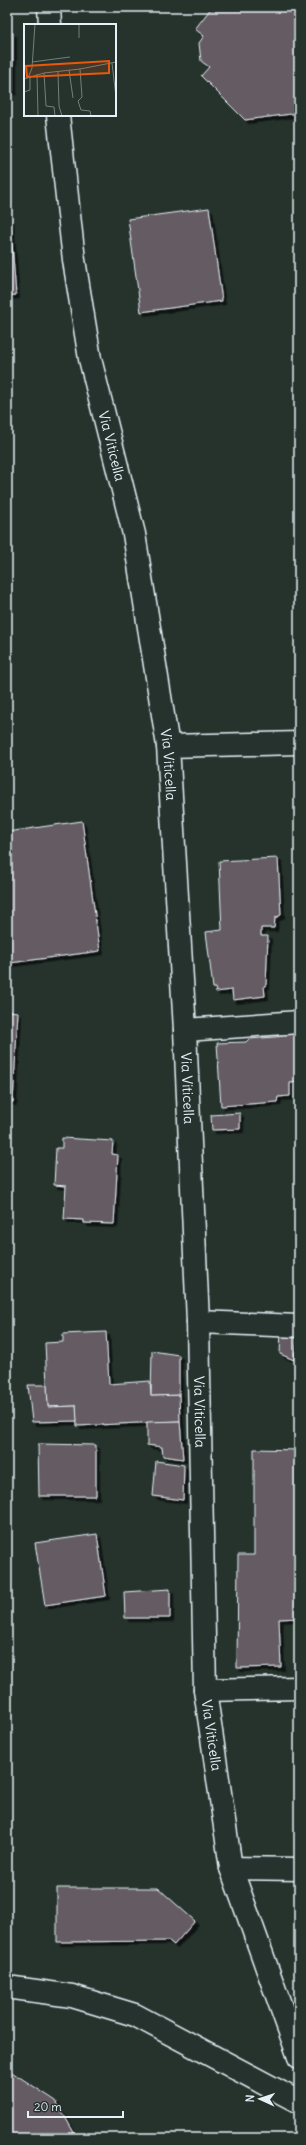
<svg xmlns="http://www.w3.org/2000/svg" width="306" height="2145" font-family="Delius,sans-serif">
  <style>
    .building { fill: #655c63; stroke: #e8f1f8; filter: url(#shadow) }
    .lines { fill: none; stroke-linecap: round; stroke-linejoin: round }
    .street-casing { stroke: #e8f1f8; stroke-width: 25 }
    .street { stroke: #26332d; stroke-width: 22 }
    .labels { text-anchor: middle; stroke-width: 3; stroke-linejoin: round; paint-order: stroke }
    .street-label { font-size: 14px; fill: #e8f1f8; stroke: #26332d }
    .inset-road { fill: none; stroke: #747f7e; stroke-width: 1 }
    .view { fill: #e8590c; fill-opacity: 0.15; stroke: #e8590c; stroke-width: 2 }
    .inset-edge { fill: none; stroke: #e8f1f8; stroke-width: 2 }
  </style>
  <defs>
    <filter id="shadow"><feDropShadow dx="3.5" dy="3.5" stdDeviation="0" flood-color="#0009"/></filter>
  </defs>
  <rect width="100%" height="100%" fill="#26332d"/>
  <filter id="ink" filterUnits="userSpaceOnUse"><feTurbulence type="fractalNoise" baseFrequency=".025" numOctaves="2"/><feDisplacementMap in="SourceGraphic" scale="8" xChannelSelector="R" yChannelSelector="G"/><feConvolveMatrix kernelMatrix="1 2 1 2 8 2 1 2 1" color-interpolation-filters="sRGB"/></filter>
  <g filter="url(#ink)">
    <g class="building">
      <polygon points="212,7 299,7 299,113 245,120 201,76 209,67 201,61 199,43 204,36 195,29"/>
      <rect x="7" y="33" width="6" height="58"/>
      <polygon points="209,208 222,301 141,312 128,219"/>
      <polygon points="7,218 10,218 16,295 7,296"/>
      <polygon points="82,821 100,951 10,963 7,942 7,832"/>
      <polygon points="278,858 281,915 275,918 274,928 261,928 261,936 268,936 266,985 264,986 265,996 233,1000 232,990 216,992 215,988 213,988 206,932 222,930 219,861"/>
      <polygon points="7,1011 18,1012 13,1102 7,1101"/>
      <polygon points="299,1029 299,1082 290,1083 290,1096 278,1097 277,1102 221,1106 217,1043 246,1042 249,1039 287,1036 287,1031"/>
      <polygon points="240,1113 240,1129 212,1130 211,1115"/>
      <polygon points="62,1138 113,1141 112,1154 118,1155 114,1224 84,1223 84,1220 64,1219 66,1186 54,1185 56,1148 62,1148"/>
      <polygon points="299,1328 299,1343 297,1343 294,1360 280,1354 281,1329"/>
      <polygon points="106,1332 109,1384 150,1381 151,1396 179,1395 180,1421 77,1426 76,1406 48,1407 45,1343 63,1342 63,1334"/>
      <polygon points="152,1351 179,1355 179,1395 151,1396"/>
      <polygon points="28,1385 47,1385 48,1407 76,1406 77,1421 32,1422"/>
      <polygon points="180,1421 183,1459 163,1456 162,1447 147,1445 147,1422"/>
      <polygon points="38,1444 96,1445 96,1496 39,1496"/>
      <polygon points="254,1449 299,1450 299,1618 279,1619 281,1667 237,1668 238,1555 254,1555"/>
      <polygon points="156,1461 184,1465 183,1500 153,1496"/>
      <polygon points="97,1534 106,1596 45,1605 35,1543"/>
      <polygon points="170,1589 170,1618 125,1618 124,1592"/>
      <polygon points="57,1888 158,1888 195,1921 174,1945 169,1941 57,1942"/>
      <polygon points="7,2069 56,2101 77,2138 7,2138"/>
    </g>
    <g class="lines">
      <defs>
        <g id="street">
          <polyline points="49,7 50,25"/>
          <path id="s1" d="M58,115L74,260L90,359L134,534L168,746L185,1030L198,1322L205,1690L231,1868L299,2057"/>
          <polyline points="168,746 299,743"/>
          <polyline points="185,1030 299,1022"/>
          <polyline points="198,1322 299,1326"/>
          <polyline points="205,1690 299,1688"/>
          <polyline points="231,1868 299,1869"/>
          <polyline points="7,1987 72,1996 135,2015 299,2102"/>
        </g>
      </defs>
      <use href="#street" class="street-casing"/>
      <use href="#street" class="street"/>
    </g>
  </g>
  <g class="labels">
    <g class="street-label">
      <text dy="5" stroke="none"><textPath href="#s1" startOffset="336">Via Viticella</textPath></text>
      <text dy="5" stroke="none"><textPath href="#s1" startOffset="660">Via Viticella</textPath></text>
      <text dy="5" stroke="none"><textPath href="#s1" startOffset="984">Via Viticella</textPath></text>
      <text dy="5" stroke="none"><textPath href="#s1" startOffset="1308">Via Viticella</textPath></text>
      <text dy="5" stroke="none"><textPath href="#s1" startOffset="1632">Via Viticella</textPath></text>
    </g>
  </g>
  <g transform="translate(24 24)">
    <rect width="92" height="92" fill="#26332d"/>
    <path class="inset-road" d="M55,0V14M8,38L46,33M88,39L92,73M56,45L58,73L54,77L57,86L66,87L67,92M45,46L49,74M34,48L35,82L38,92M20,49L22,82L30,83L31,92M13,50L14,92M4,54L8,44L11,0M0,55L20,49L56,45L92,38M0,68L6,66V53"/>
    <path class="view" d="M85,37V49L3,53L2,42Z"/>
    <rect width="92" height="92" class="inset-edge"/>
  </g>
  <rect width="306" height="2145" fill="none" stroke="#26332d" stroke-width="24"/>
  <rect x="12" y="12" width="282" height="2121" fill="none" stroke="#e8f1f8" stroke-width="1.5" filter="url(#ink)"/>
  <g transform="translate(260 2099) rotate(273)" stroke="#26332d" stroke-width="3" paint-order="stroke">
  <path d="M0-3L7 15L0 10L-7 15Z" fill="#e8f1f8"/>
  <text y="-6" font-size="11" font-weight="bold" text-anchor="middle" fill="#e8f1f8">N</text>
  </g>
  <path d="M28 2111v6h95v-6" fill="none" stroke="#e8f1f8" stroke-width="2"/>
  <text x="34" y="2111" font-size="12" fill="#e8f1f8" stroke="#26332d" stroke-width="3" paint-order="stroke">20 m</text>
</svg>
